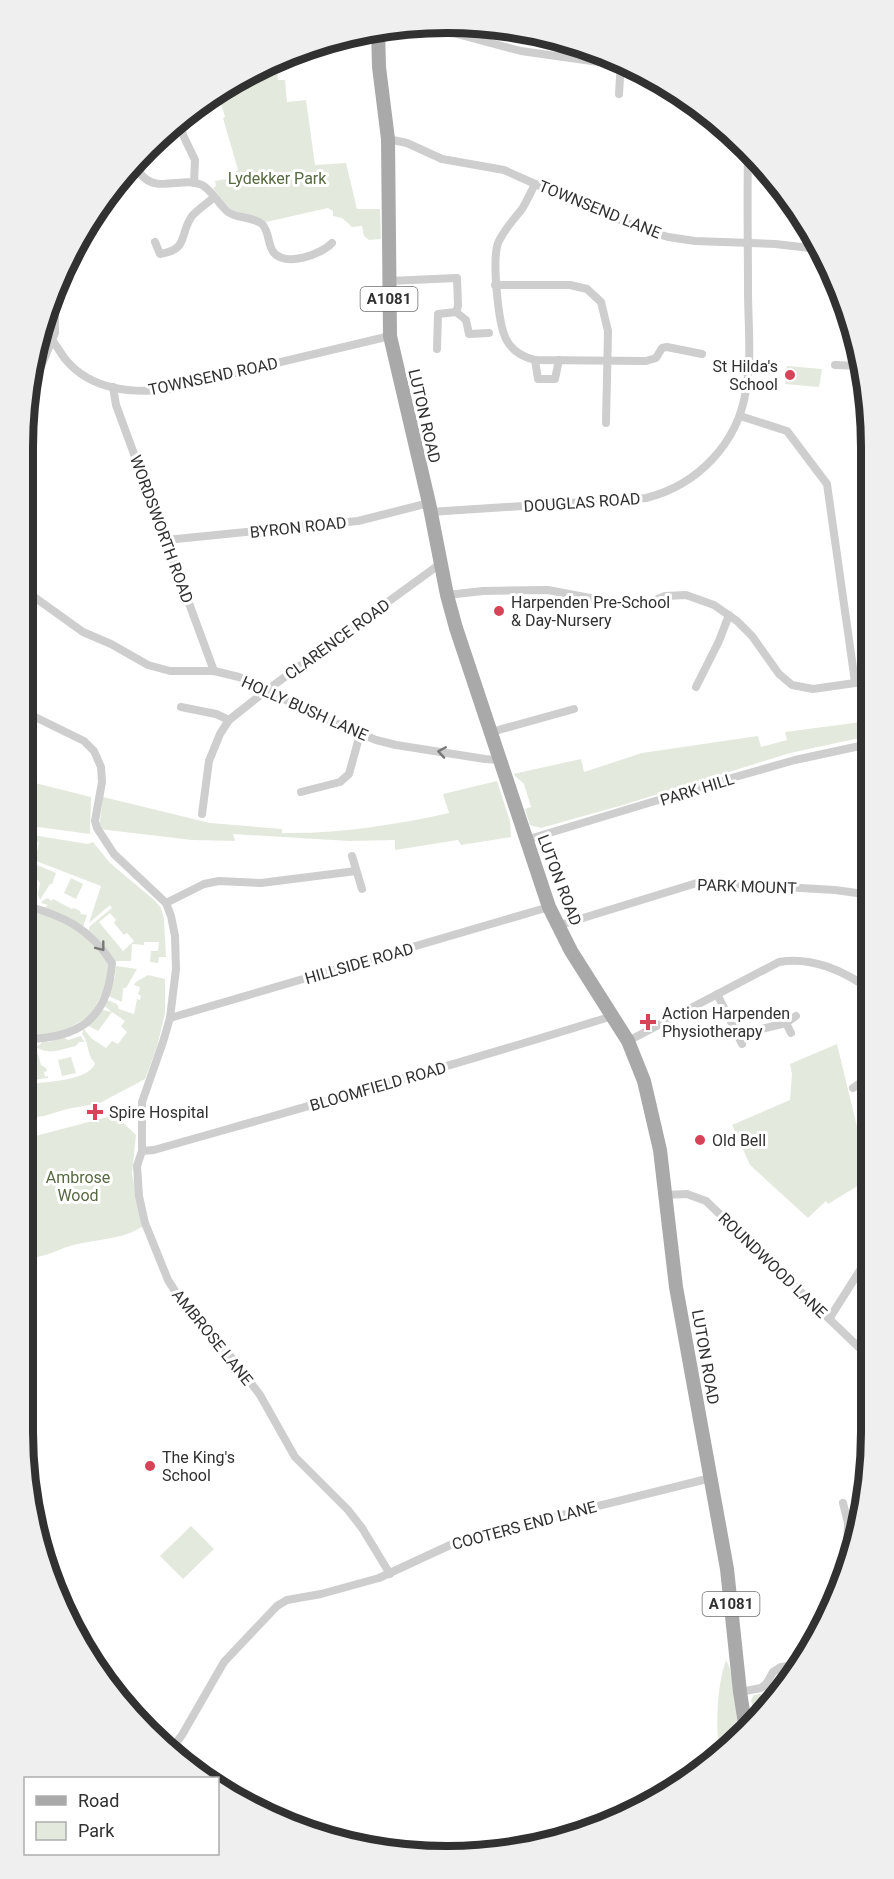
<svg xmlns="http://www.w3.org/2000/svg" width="894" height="1879" font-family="Roboto,sans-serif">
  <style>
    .green { fill: #e4e9dd; fill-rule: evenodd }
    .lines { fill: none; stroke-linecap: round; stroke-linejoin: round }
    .minor { stroke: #cecece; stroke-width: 8 }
    .primary { stroke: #a9a9a9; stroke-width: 14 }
    .oneway { stroke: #787878 }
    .poi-dot { fill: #d74457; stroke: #fff; stroke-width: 2 }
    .labels { text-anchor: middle; stroke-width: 6; stroke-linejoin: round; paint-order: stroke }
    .shield { fill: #fff; stroke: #6f6f6f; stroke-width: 1.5 }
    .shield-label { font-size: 15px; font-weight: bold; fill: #313131 }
    .park-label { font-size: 16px; fill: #566941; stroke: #fff }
    .street-label { font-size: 16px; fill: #313131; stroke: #fff }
    .poi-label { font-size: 16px; fill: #313131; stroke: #fff; text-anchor: start }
    .rim { fill: none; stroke: #313131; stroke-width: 8 }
  </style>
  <rect width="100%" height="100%" fill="#fff"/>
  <g class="green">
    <path d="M276,59L278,80H285L287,102L306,100L315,165L346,163L357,209H380L381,239L369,240L364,236L362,226L352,227L342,218L333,216V211L328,208L266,222C256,215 244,216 233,210C225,206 219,195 213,188L216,186L215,181L226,179L238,170L223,118L225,117L221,103L208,106L206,98C210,95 217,89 223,89C228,88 232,91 237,88C252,82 261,68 276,59Z"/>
    <polygon points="787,366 822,369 819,387 785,384"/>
    <polygon points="869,721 869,736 790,753 623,805 541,828 530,825 525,809 531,807 524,784 513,774 581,759 584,772 642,753 758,736 761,747 787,740 785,732"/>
    <polygon points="23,780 91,797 90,834 23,825"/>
    <path d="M497,781L510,821L511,837L461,845L458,840L395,850V840L349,841L233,834L235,841L192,840L99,829L103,797L210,823L282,829V833C339,834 394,825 449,813L443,794Z"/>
    <path d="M32,835L88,844L93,842L110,863L154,900L161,908L164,919L166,957H159L158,963L150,962L151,951H158L159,942H144V945L132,944L131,961H114L99,940L89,931V927L112,908L110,905L89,923L101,886L36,861L23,859L24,854L36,856L39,842L28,841ZM110,913L116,920L114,923L124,935L127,933L134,941L123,951L99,922Z"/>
    <polygon points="37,865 56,873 52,884 50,884 40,900 38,894 40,883 35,877"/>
    <polygon points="71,878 83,884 76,899 64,893"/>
    <polygon points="48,898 51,901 53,899 72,909 74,908 80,911 81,914 87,915 83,927 43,909 48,905 41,903 42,901"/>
    <polygon points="23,908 53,917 82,932 108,962 106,986 91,1015 64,1031 23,1037"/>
    <polygon points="116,966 137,969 126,988 123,988 122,1002 108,996 115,977"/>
    <path d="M148,975L165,979V1013L157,1047L145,1079L100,1103L67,1109L44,1116L23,1118V1084C39,1083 91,1081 95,1063C86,1055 90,1043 82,1034L84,1029L91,1038L106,1048L112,1041L118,1044L127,1032L121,1026L125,1021C120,1017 108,1010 105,1006L107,1000L117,1004L119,1009L134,1014L137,999L140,1000L141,996L138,994L140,987L134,985L136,982Z"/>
    <polygon points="99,1009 112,1012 98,1031 87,1025"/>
    <path d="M81,1036L84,1042H79L76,1046C61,1049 50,1056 36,1047V1046L40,1045L42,1041L50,1042L63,1037L68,1040Z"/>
    <polygon points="837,1044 860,1139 863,1139 871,1151 871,1174 869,1179 828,1204 826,1201 808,1218 750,1165 732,1125 790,1100 792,1074 790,1064"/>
    <path d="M34,1048L37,1051L41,1065L46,1068L47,1071L44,1072L45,1077L48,1076V1078L31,1080L30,1075H26C26,1071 28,1056 29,1051Z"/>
    <polygon points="71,1057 76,1073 62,1076 58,1060"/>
    <path d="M115,1115L136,1135L132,1174L143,1226C123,1240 96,1239 74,1245C61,1248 50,1255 37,1257L29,1248L23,1230V1143L28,1138Z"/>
    <polygon points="191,1526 214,1549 183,1579 160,1556"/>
    <path d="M726,1660C735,1674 736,1718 740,1737L720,1755C715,1729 717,1685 726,1660Z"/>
    <polygon points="760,1694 764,1697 770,1706 756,1722 751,1700 754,1695"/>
  </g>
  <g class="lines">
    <g class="minor">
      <polyline points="378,30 422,28 442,30 521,51 620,65"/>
      <polyline points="619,94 621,61"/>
      <polyline points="180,119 183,135 195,160 194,183"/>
      <polyline points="388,139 407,143 442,159 504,170 571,200 640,228 668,237 695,241 775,244 819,249"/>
      <path d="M134,162C149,201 180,174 202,185C213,191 218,204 228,212C238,219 252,216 262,224C270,232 267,245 274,253C287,267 322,254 332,243"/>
      <path d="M535,184C531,192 527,201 522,209C514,219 503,231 498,243C492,260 498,323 506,339C512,351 523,357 535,360L646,361L656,358L662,348L667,347L702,354"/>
      <path d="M155,242L160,254C189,250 179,234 192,216C198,209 208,203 214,197"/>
      <polyline points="389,281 457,278 458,306 456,312 466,320 469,334 489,333"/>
      <polyline points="495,285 570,285 587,289 601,302 608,331 606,423"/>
      <path d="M52,340C57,346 61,354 66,360C91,390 133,394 168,389L390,336"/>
      <polyline points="437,349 438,314 456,312"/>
      <polyline points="535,360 538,379 555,379 559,360"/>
      <polyline points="835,365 861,366"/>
      <polyline points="113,387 116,405 214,671"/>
      <polyline points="27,400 55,333 55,284"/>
      <polyline points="740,416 787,431 827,484 855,682"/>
      <path d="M430,512L646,498C698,485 738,443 746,390C752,358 748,323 748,290C748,244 747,198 748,153"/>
      <polyline points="166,540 358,521 429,503"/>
      <polyline points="23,589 83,632 111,644 148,665 170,671 214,671 239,677 314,714 376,740 396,745 485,759 500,760"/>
      <polyline points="447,595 483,591 548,590 632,606 649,603 665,596 686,595 714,605 737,621 752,636 779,674 792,685 813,689 869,681"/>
      <polyline points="696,687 719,641 729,615"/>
      <polyline points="23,707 35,717 84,741 94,751 101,767 102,782 95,821 97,828 114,854 166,903 171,916 175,936 176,969 170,1018 163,1042 142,1102 142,1151 137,1166 139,1196 145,1223 168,1280 180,1299 231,1357 260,1395 295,1457 348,1510 362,1528 390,1574"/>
      <polyline points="181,707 216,714 229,720"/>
      <polyline points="491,732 574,709"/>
      <polyline points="301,792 340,782 349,774 360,734"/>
      <polyline points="202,814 209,761 220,734 229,720 267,690 440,564"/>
      <polyline points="526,840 728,779 795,760 869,744"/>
      <polyline points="352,856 362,889"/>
      <polyline points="166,903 204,884 219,881 261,883 356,871"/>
      <polyline points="557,926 700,882 835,890 857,893 870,898"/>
      <polyline points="717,994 742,1044"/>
      <polyline points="170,1018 549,907"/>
      <polyline points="786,1023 796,1016"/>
      <polyline points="737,1035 786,1023 791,1033"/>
      <path d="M23,1039C77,1039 108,1021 112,963C90,928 62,915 23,905"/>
      <path d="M628,1041L779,962C811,956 845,971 870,990"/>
      <polyline points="853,1088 870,1076"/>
      <path d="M142,1151L154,1150C305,1107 456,1065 606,1018L613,1014"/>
      <polyline points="664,1195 687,1194 706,1201 871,1359"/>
      <polyline points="829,1319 871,1253"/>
      <polyline points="843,1503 848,1523 847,1547 850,1557"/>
      <polyline points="767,1683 772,1703"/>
      <polyline points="740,1692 761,1688 767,1683 773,1672 781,1667 795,1665"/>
      <polyline points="169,1752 182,1735 224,1662 277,1606 287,1600 321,1594 379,1578 461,1540 711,1478"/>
    </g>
    <polyline class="primary" points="378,29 379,67 388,139 390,336 429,503 447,595 456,628 549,907 571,951 628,1041 644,1081 660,1150 676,1287 727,1569 740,1692 746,1730"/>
  </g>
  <defs><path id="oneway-chevron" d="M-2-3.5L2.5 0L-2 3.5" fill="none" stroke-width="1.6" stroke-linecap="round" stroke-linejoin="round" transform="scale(1.5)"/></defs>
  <g class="oneway">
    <use href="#oneway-chevron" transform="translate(442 752) rotate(-171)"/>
    <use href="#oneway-chevron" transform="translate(101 947) rotate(52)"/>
  </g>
  <g class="poi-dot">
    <circle cx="790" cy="375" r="6"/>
    <circle cx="499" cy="611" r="6"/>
    <path d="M645 1013h6v6h6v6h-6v6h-6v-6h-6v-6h6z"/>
    <path d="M92 1103h6v6h6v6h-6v6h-6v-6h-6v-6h6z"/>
    <circle cx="700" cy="1140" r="6"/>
    <circle cx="150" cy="1466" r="6"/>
  </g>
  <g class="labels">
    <g class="shield">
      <rect x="360.5" y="287" width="57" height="24" rx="4.5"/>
      <rect x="702.5" y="1592" width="57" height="24" rx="4.5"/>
    </g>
    <g class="shield-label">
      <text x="389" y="304">A1081</text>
      <text x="731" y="1609">A1081</text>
    </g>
    <g class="park-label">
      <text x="277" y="184">Lydekker Park</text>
      <text x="78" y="1183">Ambrose<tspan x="78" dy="18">Wood</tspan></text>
    </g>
    <g class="street-label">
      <text transform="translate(600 209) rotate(22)" y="6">TOWNSEND LANE</text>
      <text transform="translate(213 376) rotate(-12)" y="6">TOWNSEND ROAD</text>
      <text transform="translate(425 416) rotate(77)" y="6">LUTON ROAD</text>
      <text transform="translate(582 502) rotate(-4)" y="6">DOUGLAS ROAD</text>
      <text transform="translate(298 527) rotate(-6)" y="6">BYRON ROAD</text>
      <text transform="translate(162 529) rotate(70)" y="6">WORDSWORTH ROAD</text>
      <text transform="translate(337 639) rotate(-36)" y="6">CLARENCE ROAD</text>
      <text transform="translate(305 708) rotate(24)" y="6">HOLLY BUSH LANE</text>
      <text transform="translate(697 789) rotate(-17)" y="6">PARK HILL</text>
      <text transform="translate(560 880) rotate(69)" y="6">LUTON ROAD</text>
      <text transform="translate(747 886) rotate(2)" y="6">PARK MOUNT</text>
      <text transform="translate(359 963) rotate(-16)" y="6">HILLSIDE ROAD</text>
      <text transform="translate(378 1086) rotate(-16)" y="6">BLOOMFIELD ROAD</text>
      <text transform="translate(773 1265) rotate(44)" y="6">ROUNDWOOD LANE</text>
      <text transform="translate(213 1337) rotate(51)" y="6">AMBROSE LANE</text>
      <text transform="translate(706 1357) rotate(80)" y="6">LUTON ROAD</text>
      <text transform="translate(524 1525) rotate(-15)" y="6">COOTERS END LANE</text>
    </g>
    <g class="poi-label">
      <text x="778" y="372" text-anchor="end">St Hilda's<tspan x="778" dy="18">School</tspan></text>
      <text x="511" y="608">Harpenden Pre-School<tspan x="511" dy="18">&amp; Day-Nursery</tspan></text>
      <text x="662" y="1019">Action Harpenden<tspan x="662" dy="18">Physiotherapy</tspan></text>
      <text x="109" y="1118">Spire Hospital</text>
      <text x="712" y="1146">Old Bell</text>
      <text x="162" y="1463">The King's<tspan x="162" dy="18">School</tspan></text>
    </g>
  </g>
  <path d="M0 0H894V1879H0ZM447 33H447A414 414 0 0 1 861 447V1432A414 414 0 0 1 447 1846H447A414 414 0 0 1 33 1432V447A414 414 0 0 1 447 33Z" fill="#efefef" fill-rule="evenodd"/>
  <path class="rim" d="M447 33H447A414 414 0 0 1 861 447V1432A414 414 0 0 1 447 1846H447A414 414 0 0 1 33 1432V447A414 414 0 0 1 447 33Z"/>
  <rect x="24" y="1777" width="195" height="78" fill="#ffffff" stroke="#adadad" stroke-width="1.5"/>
  <rect x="36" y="1796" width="30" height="9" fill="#a9a9a9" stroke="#adadad" stroke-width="1.5"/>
  <text x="78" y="1807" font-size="18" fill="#313131">Road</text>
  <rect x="36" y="1822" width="30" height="18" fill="#e4e9dd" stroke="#adadad" stroke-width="1.5"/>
  <text x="78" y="1837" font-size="18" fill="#313131">Park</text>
</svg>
